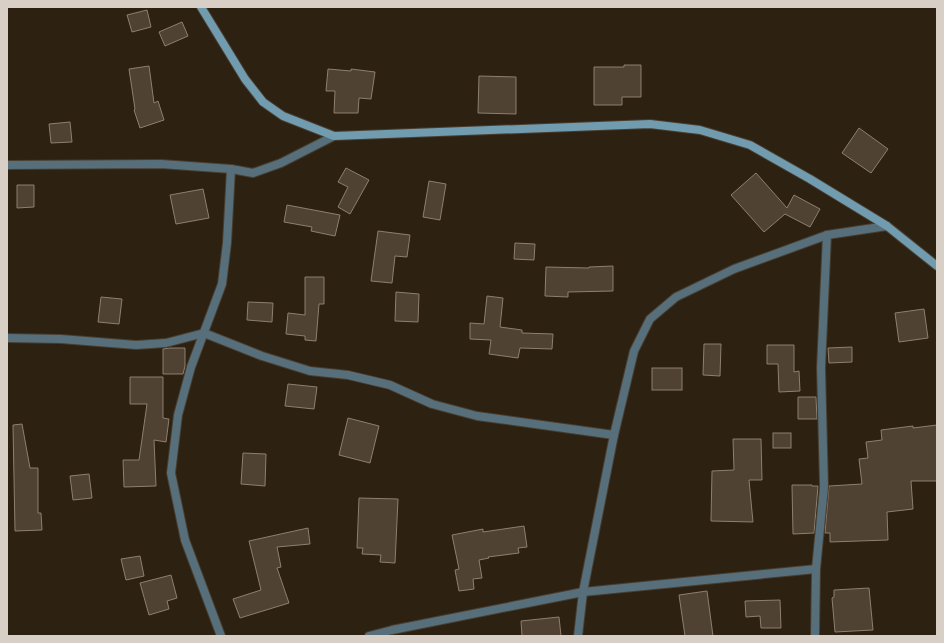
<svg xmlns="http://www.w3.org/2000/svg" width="944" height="643" font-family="Rubik,sans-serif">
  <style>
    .building { fill: #504233; stroke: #8e7f6e }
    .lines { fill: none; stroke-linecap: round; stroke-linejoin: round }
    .street-casing { stroke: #483d2f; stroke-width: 10 }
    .secondary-casing { stroke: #483d2f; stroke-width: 10 }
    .street { stroke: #566f7b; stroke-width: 8 }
    .secondary { stroke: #719bae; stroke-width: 8 }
  </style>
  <rect width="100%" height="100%" fill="#2d2112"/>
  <g class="building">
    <polygon points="147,10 151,27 132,32 127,15"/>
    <polygon points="182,22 188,36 165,46 159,32"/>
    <polygon points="624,65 641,65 641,97 622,97 622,105 594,105 594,67 624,67"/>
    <polygon points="149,66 154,103 158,101 164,120 140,128 134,110 135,109 129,69"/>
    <polygon points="328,69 351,71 351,69 375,72 371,99 359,98 358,113 334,113 335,91 326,91"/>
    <polygon points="479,76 516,77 516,114 478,113"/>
    <polygon points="70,122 72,142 51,143 49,124"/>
    <polygon points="859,128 888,149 871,173 842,153"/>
    <polygon points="346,168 369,180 350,214 338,207 348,187 338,182"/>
    <polygon points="756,173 787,208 794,195 820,209 810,227 785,214 764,232 731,195"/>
    <polygon points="429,181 446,184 440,220 423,217"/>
    <polygon points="17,185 34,185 34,207 17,208"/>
    <polygon points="203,189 209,218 176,224 170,195"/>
    <polygon points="287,205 340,215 335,236 311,231 312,227 284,222"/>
    <polygon points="378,231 410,235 407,257 395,256 392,283 371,281"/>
    <polygon points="515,243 535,244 534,260 514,259"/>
    <polygon points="613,266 613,291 568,292 568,297 545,296 546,267 589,268 589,267"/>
    <polygon points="305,277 324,277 324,304 319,304 316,341 305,340 305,336 286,334 288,313 305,315"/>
    <polygon points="396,292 419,294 418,322 395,321"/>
    <polygon points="487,296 503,298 500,327 522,330 522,333 553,334 552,349 520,348 518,358 489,354 491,340 470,339 470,323 484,324"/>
    <polygon points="101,297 122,299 119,324 98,322"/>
    <polygon points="248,302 273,303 272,322 247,320"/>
    <polygon points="924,309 928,338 899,342 895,313"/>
    <polygon points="704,344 721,344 720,376 703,375"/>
    <polygon points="767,345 794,345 794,372 799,371 800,391 779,392 778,364 767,364"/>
    <polygon points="852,347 852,362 829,363 828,348"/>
    <polygon points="170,348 185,348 185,366 183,374 163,374 163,349"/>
    <rect x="652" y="368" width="30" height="22"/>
    <polygon points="130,377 163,377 163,418 169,419 166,442 154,440 156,486 124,487 123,460 139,460 147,404 130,404"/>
    <polygon points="288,384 317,387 314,409 285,406"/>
    <polygon points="798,397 816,397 817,419 798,419"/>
    <polygon points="348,418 379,426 370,463 339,455"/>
    <polygon points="22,424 30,468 38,468 38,513 41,513 42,530 15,531 13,425"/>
    <polygon points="937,425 937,481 911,481 913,509 887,512 888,540 830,542 830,533 825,533 829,486 862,484 859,459 868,458 866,442 882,440 881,430 913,426 913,428"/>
    <rect x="773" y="433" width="18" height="15"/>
    <polygon points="733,439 761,439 762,480 749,480 753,522 711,521 712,471 734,470"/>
    <polygon points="243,453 266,454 265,486 241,484"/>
    <polygon points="89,474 92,498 73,500 70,476"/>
    <polygon points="792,485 812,485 812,486 818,486 814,533 793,534"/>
    <polygon points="359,498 398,499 395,563 380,562 381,555 362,554 363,548 357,548"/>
    <polygon points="524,526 527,547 518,548 519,553 488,557 489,558 479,560 482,578 473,579 474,589 459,591 455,570 459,569 452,535 483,529 483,532"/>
    <polygon points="308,528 310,544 277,547 281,567 277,568 289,603 240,618 233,599 261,590 249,541"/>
    <polygon points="140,556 144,576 126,580 121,559"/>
    <polygon points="171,575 177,598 167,601 169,609 149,615 140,583"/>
    <polygon points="869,588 873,630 835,632 832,598 834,597 834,590"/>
    <polygon points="707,591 713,636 685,636 679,595"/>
    <polygon points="780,600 781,628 761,628 760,616 746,617 745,601"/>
    <polygon points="559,617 561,636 522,636 521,621"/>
  </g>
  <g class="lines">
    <defs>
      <g id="street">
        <polyline points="7,165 161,164 231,169 253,173 281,163 334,136"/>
        <polyline points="7,338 61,339 136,345 166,343 204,333 262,356 310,371 348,375 390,385 432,404 477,416 614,435"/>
        <polyline points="221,636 185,540 171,473 178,415 191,367 222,284 227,243 231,169"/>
        <polyline points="369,636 392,630 583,592 816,569"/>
        <polyline points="578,636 583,592 614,435 634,351 650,319 676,297 734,269 827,235 887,226"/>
        <polyline points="815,636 816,569 824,487 821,368 827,235"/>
      </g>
      <polyline id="secondary" points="201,7 245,79 263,102 283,116 334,136 650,124 700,130 750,145 810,179 887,226 937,266"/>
    </defs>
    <use href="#street" class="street-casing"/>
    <use href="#secondary" class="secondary-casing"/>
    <use href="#street" class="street"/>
    <use href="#secondary" class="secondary"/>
  </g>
  <rect width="944" height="643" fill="none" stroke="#d8d0c7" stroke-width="16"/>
</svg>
